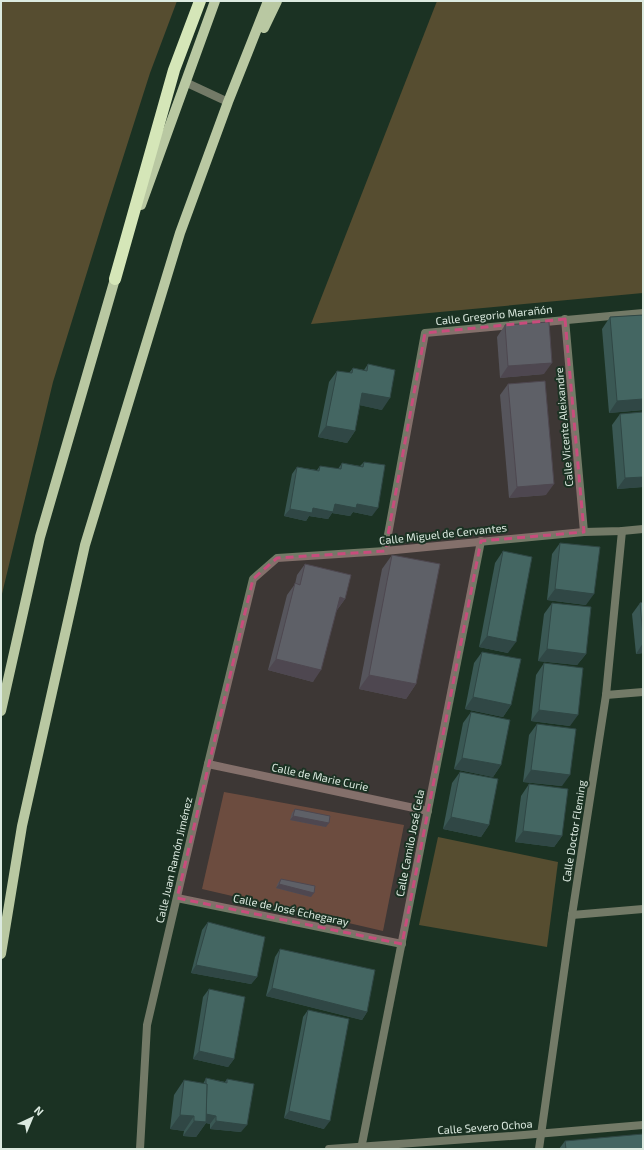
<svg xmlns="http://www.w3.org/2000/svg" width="644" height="1150" font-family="'Exo 2',sans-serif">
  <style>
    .green { fill: #564d30 }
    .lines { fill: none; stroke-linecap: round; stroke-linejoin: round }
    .lane { stroke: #737a67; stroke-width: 8 }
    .street { stroke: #737a67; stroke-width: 8 }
    .primary { stroke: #b9c8a2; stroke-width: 10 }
    .highway { stroke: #d5e6b8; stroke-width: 12 }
    .wall { fill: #3a5854 }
    .shaded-wall { fill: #304745 }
    .building { fill: #446662; stroke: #304745 }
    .marked { fill: #c84c7c; fill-opacity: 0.2; stroke: #c84c7c; stroke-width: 3; stroke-dasharray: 8 5; stroke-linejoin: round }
    .labels { text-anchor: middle; stroke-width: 4; stroke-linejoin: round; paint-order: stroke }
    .street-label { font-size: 11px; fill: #dceae0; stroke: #1b3223 }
  </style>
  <rect width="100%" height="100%" fill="#1b3223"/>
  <g class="green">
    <polygon points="1,1 177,1 150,73 106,211 53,382 1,598"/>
    <polygon points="437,1 643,1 643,293 311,324"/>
    <polygon points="224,792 404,825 383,931 202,889"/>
    <polygon points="438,837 558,862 547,947 419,925"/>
  </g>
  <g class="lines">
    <polyline class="lane" points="185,82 228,102"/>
    <g class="street">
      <polyline points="565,319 584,532"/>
      <polyline points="385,551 425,333 643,313"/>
      <polyline points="606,695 643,692"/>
      <polyline points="208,764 428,811"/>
      <polyline points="177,898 402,944"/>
      <polyline points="572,915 643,909"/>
      <polyline points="140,1149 147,1025 208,764 253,579 277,558 385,551 584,532 622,531 643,529"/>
      <polyline points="329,1149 524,1135 643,1125"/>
      <polyline points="361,1149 481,541"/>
      <polyline points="539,1149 572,915 606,695 622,531"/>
    </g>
    <g class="primary">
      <polyline points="264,28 277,1"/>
      <polyline points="141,205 215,1"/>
      <polyline points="1,711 40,537 117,272"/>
      <polyline points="1,954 22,826 85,545 180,233 228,102 268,1"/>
    </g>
    <polyline class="highway" points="115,279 174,70 200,1"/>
  </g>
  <g class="wall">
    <polygon points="643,315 643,410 609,413 602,329 610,317"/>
    <polygon points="505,325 544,374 500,378 497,337"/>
    <polygon points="368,364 382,410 360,405 355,431 347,443 318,437 329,382 337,371 349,373 353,368 364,370"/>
    <polygon points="508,384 546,495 509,498 500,395"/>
    <polygon points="620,414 643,487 617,489 612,425"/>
    <polygon points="364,462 372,516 353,512 350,516 332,513 328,519 309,516 306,521 284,516 292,474 297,467 317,470 320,466 338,469 342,463 360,466"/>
    <polygon points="560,543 586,605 547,600 552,554"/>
    <polygon points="503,551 508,653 479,647 495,563"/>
    <polygon points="392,555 416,684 406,699 359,689 382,569"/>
    <polygon points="305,564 345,599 337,610 336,610 313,682 268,670 287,595 295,584 297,575"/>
    <polygon points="643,602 643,653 636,654 632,614 640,603"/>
    <polygon points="552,603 586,654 577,665 538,661 544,614"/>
    <polygon points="482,652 511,705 503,717 465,709 474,663"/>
    <polygon points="544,663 570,726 531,721 536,675"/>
    <polygon points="471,712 501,765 493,777 454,769 463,723"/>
    <polygon points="537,724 562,786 523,782 529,735"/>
    <polygon points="460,772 489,825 481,837 443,829 452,783"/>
    <polygon points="529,784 562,836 554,847 515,842 521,796"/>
    <polygon points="295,809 326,827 290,820 292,813"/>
    <polygon points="281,879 311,897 276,888 278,883"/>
    <polygon points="208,922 257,977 251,984 191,973 202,930"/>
    <polygon points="280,949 367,1012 362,1020 266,996 275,957"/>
    <polygon points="209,989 234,1059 228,1067 193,1059 203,997"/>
    <polygon points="308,1010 324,1129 284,1118 303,1017"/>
    <polygon points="206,1078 225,1082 227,1079 241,1132 210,1129 210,1124 206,1123 196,1137 183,1136 184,1131 170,1129 174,1095 184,1080 203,1084"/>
    <polygon points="565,1141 643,1149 559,1149"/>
  </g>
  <g class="shaded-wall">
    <polygon points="552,363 544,374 500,378 508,366"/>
    <polygon points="362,393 390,398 382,410 354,404"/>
    <polygon points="643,399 643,410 609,413 617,401"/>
    <polygon points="326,426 355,431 347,443 318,437"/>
    <polygon points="643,477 643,487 617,489 625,478"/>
    <polygon points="554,484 546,495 509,498 517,487"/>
    <polygon points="335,504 357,504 378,508 372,516 353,512 350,516 332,513 328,519 309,516 306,521 284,516 290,509 313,508"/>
    <polygon points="555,589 594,594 586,605 547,600"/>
    <polygon points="340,597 345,599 337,610 332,609"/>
    <polygon points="487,636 516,642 508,653 479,647"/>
    <polygon points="643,643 643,653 636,654"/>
    <polygon points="547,649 586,654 577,665 538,661"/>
    <polygon points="276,659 321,670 313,682 268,670"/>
    <polygon points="369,675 416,684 406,699 359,689"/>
    <polygon points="473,697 511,705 503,717 465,709"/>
    <polygon points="539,710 578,715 570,726 531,721"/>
    <polygon points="462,758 501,765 493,777 454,769"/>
    <polygon points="531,770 570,775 562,786 523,782"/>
    <polygon points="293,816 329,823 326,827 290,820"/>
    <polygon points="451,817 489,825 481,837 443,829"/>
    <polygon points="523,831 562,836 554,847 515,842"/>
    <polygon points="279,884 314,893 311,897 276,888"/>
    <polygon points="196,965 257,977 251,984 191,973"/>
    <polygon points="272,988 367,1012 362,1020 266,996"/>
    <polygon points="199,1051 234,1059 228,1067 193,1059"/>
    <polygon points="289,1111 330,1121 324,1129 284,1118"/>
    <polygon points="202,1113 216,1116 210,1124 206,1123 196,1137 183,1136 194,1121"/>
    <polygon points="180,1115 194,1116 184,1131 170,1129"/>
    <polygon points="216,1121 247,1125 241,1132 210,1129"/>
  </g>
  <g class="building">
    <polygon points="643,315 643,399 617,401 610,317"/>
    <polygon points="549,322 552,363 508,366 505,325"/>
    <polygon points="368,364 395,370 390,398 362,393 355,431 326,426 337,371 352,373 353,368 367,371"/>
    <polygon points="545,381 554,484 517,487 508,384"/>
    <polygon points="643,412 643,477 625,478 620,414"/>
    <polygon points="364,462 385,465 378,508 357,504 356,508 335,504 333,512 313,508 312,513 290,509 297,467 319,471 320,466 341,469 342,463 363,467"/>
    <polygon points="560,543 600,547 594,594 555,589"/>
    <polygon points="503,551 532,557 516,642 487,636"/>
    <polygon points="392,555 440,564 416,684 369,675"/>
    <polygon points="305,564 351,575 345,599 340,597 321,670 276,659 295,583 300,585"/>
    <polygon points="643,602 643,636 640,603"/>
    <polygon points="552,603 591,607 586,654 547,649"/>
    <polygon points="482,652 521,659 511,705 473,697"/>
    <polygon points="544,663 583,668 578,715 539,710"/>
    <polygon points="471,712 510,720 501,765 462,758"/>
    <polygon points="537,724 576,729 570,775 531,770"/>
    <polygon points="460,772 498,779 489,825 451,817"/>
    <polygon points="529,784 568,789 562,836 523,831"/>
    <polygon points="295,809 330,816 329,823 293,816"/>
    <polygon points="281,879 315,886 314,893 279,884"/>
    <polygon points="208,922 265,937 257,977 196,965"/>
    <polygon points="280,949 375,970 367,1012 272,988"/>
    <polygon points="209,989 245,997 234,1059 199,1051"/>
    <polygon points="308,1010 349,1019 330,1121 289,1111"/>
    <polygon points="206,1078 227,1083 227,1079 254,1084 247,1125 216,1121 216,1116 206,1114 207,1084 206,1084"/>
    <polygon points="184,1080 207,1084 206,1122 194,1121 194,1116 180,1115"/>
    <polygon points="643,1134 643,1149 566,1149 565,1141"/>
  </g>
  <path class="marked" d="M565,319L584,532L481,541L402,944L177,898L253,579L277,558L385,551L425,333Z"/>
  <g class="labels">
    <g class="street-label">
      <text transform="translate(494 315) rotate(-6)" y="4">Calle Gregorio Marañón</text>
      <text transform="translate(564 427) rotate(-95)" y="4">Calle Vicente Aleixandre</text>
      <text transform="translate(443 534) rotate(-6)" y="4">Calle Miguel de Cervantes</text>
      <text transform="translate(320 777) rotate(12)" y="4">Calle de Marie Curie</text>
      <text transform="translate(574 831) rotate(-81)" y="4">Calle Doctor Fleming</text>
      <text transform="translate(410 843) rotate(-79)" y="4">Calle Camilo José Cela</text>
      <text transform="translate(174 860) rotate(-77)" y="4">Calle Juan Ramón Jiménez</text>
      <text transform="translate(291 910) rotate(12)" y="4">Calle de José Echegaray</text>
      <text transform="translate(485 1127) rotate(-4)" y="4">Calle Severo Ochoa</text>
    </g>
  </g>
  <rect width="644" height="1150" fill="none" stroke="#dceae0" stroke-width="4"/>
  <g transform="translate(32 1118) rotate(44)" stroke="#1b3223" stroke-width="3" paint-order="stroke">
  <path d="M0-3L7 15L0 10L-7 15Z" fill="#dceae0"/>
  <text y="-6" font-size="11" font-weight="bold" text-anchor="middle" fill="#dceae0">N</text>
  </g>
</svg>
